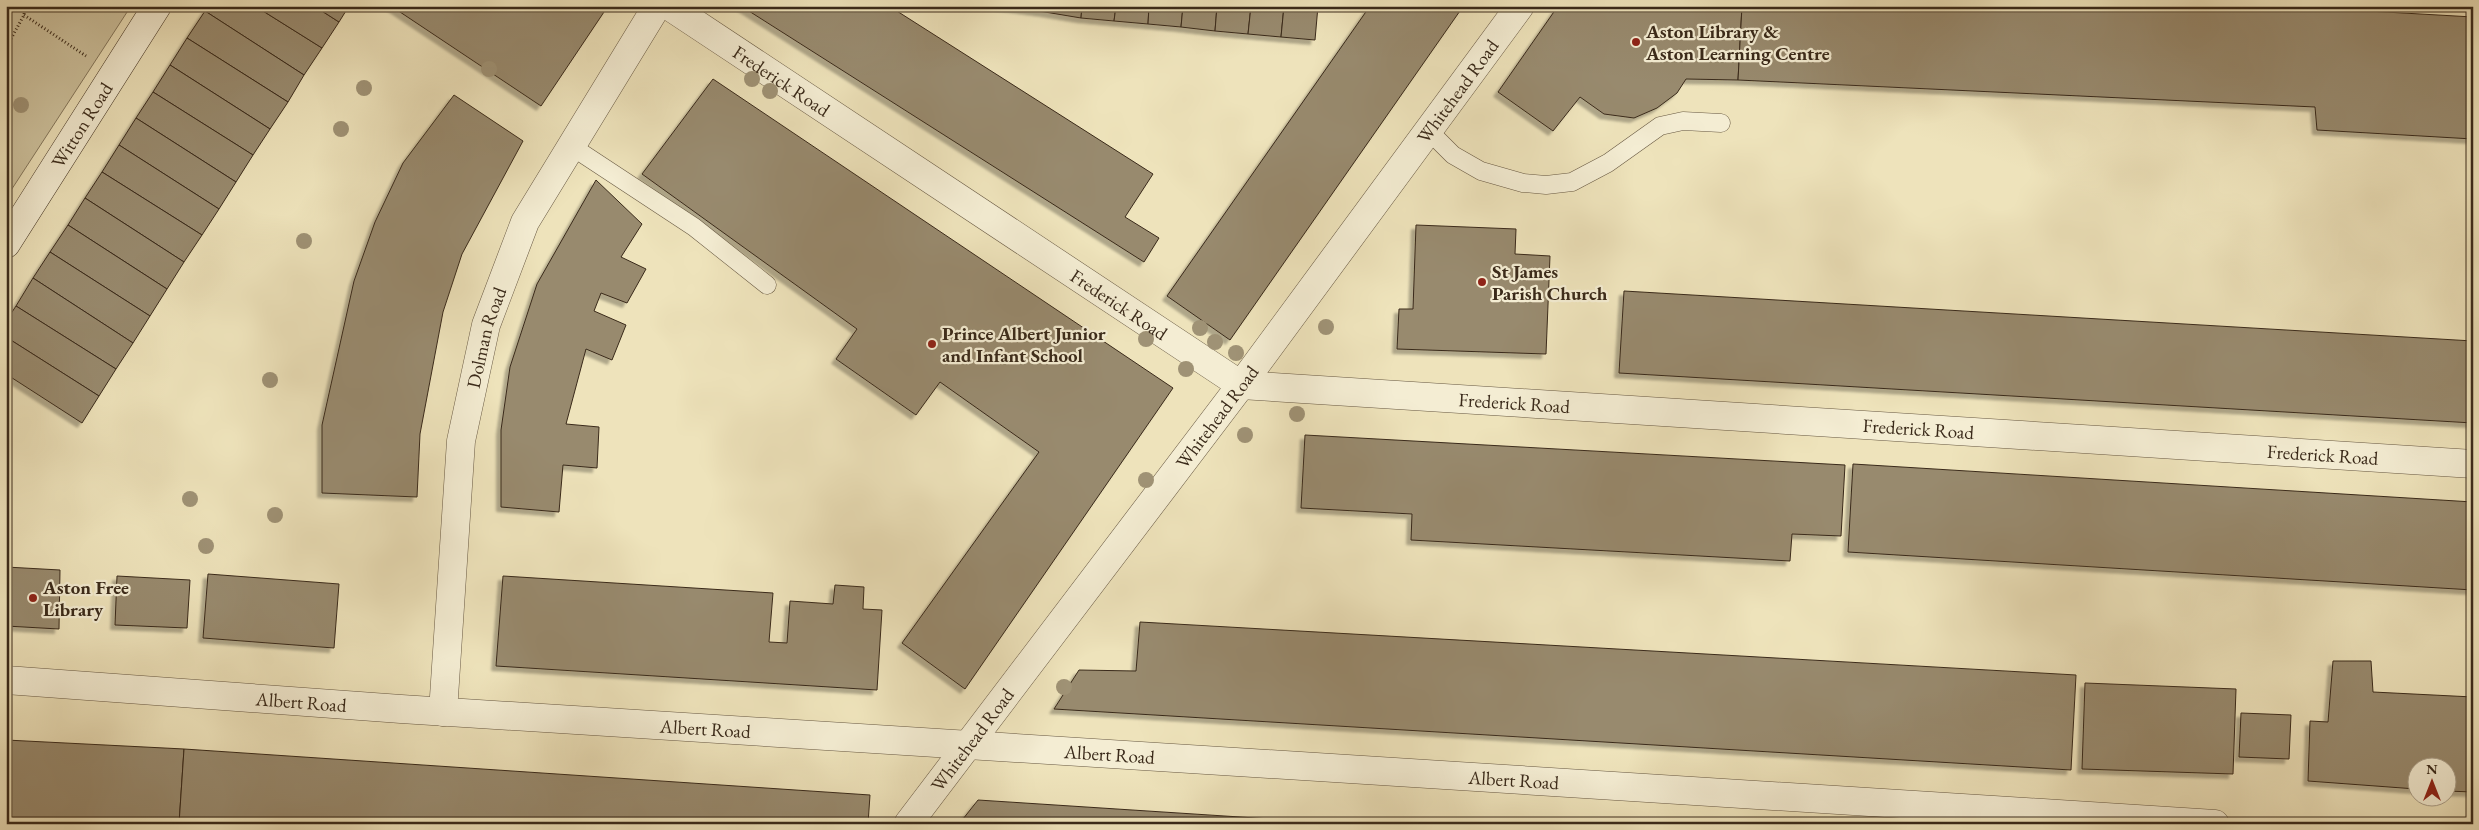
<svg xmlns="http://www.w3.org/2000/svg" width="2479" height="830" font-family="'EB Garamond',serif">
  <style>
    .green { fill: #cfc4a0; stroke: #84775d }
    .building { fill: #988a6e; stroke: #3a2a1a; filter: url(#shadow) }
    .lines { fill: none; stroke-linecap: round; stroke-linejoin: round }
    .lane-casing { stroke: #675842; stroke-width: 19 }
    .street-casing { stroke: #675842; stroke-width: 29 }
    .secondary-casing { stroke: #3a2a1a; stroke-width: 29 }
    .path { stroke: #3a2a1a; stroke-width: 3; stroke-dasharray: 1 2.5; stroke-linecap: butt }
    .lane { stroke: #f4edd3; stroke-width: 18 }
    .street { stroke: #f4edd3; stroke-width: 28 }
    .secondary { stroke: #f4edd3; stroke-width: 28 }
    .tree { fill: #9f9275 }
    .poi-dot { fill: #8f2418; stroke: #f4edd3; stroke-width: 2 }
    .labels { text-anchor: middle; stroke-width: 4.5; stroke-linejoin: round; paint-order: stroke }
    .poi-label { font-size: 19px; font-weight: bold; fill: #3a2a1a; stroke: #f4edd3; text-anchor: start }
    .street-label { font-size: 19px; fill: #3a2a1a; stroke: #f4edd3 }
  </style>
  <defs>
    <filter id="shadow"><feDropShadow dx="-4.5" dy="4.5" stdDeviation="1" flood-color="#0004"/></filter>
  </defs>
  <rect width="100%" height="100%" fill="#eee3bb"/>
  <filter id="stains"><feTurbulence type="fractalNoise" baseFrequency=".004" numOctaves="4"/><feColorMatrix values="0 0 0 0 .2 0 0 0 0 .09 0 0 0 0 .02 0 0 0 .5 -.17"/></filter>
  <radialGradient id="worn" r=".72"><stop offset=".6" stop-color="#630" stop-opacity="0"/><stop offset="1" stop-color="#630" stop-opacity=".3"/></radialGradient>
  <polygon class="green" points="6,6 131,6 6,198"/>
  <g class="building">
    <polygon points="208,6 255,6 322,48 304,75 205,11"/>
    <polygon points="255,6 314,6 339,22 322,48"/>
    <polygon points="314,6 349,6 339,22"/>
    <polygon points="391,6 602,6 606,9 541,106"/>
    <polygon points="741,6 889,6 1153,174 1125,217 1159,238 1144,262"/>
    <polygon points="1000,6 1046,6 1045,12"/>
    <polygon points="1046,6 1082,6 1081,18 1045,12"/>
    <polygon points="1082,6 1116,6 1114,21 1081,18"/>
    <polygon points="1116,6 1149,6 1148,24 1114,21"/>
    <polygon points="1149,6 1183,6 1181,27 1148,24"/>
    <polygon points="1183,6 1217,6 1215,31 1181,27"/>
    <polygon points="1217,6 1251,6 1248,34 1215,31"/>
    <polygon points="1251,6 1284,6 1281,37 1248,34"/>
    <polygon points="1284,6 1318,6 1315,40 1281,37"/>
    <polygon points="1370,6 1459,6 1462,8 1230,340 1167,296"/>
    <polygon points="1558,6 1742,6 1738,80 1686,79 1677,93 1657,108 1634,118 1604,114 1580,97 1553,131 1498,92"/>
    <polygon points="1742,6 2280,6 2473,17 2473,139 2317,130 2315,107 1738,80"/>
    <polygon points="205,11 304,75 288,102 187,38"/>
    <polygon points="187,38 288,102 270,129 170,65"/>
    <polygon points="170,65 270,129 253,155 153,92"/>
    <polygon points="713,79 1173,388 965,689 902,643 1039,452 940,382 916,415 836,359 857,329 642,174"/>
    <polygon points="153,92 253,155 236,182 136,118"/>
    <polygon points="454,95 523,141 462,254 443,312 420,434 417,497 322,493 322,425 354,281 375,222 403,163"/>
    <polygon points="136,118 236,182 219,209 119,145"/>
    <polygon points="119,145 219,209 202,235 102,172"/>
    <polygon points="102,172 202,235 184,262 85,198"/>
    <polygon points="596,180 642,224 621,257 646,269 627,303 601,293 594,311 626,325 612,360 586,349 566,424 599,427 597,468 563,465 559,512 501,507 501,430 510,367 537,284"/>
    <polygon points="85,198 184,262 167,289 68,225"/>
    <polygon points="68,225 167,289 150,316 50,252"/>
    <polygon points="1416,225 1516,229 1515,254 1550,256 1546,354 1397,349 1399,309 1413,309"/>
    <polygon points="50,252 150,316 133,343 33,278"/>
    <polygon points="33,278 133,343 116,369 16,306"/>
    <polygon points="1624,291 2473,341 2473,423 1619,373"/>
    <polygon points="16,306 116,369 99,396 6,337 6,321"/>
    <polygon points="6,337 99,396 82,423 6,374"/>
    <polygon points="1305,435 1845,465 1841,536 1792,534 1790,561 1411,540 1412,514 1301,508"/>
    <polygon points="1853,464 2473,502 2473,590 1848,552"/>
    <polygon points="6,567 60,570 59,629 6,626"/>
    <polygon points="208,574 339,584 334,648 203,638"/>
    <polygon points="117,576 190,580 187,628 115,625"/>
    <polygon points="503,576 773,593 769,642 787,643 790,601 833,604 835,585 864,587 863,609 882,610 877,690 496,666"/>
    <polygon points="1140,622 2076,675 2071,770 1054,709 1079,670 1136,671"/>
    <polygon points="2333,661 2371,661 2373,692 2473,697 2473,792 2446,791 2446,768 2416,768 2416,789 2308,781 2310,721 2328,722"/>
    <polygon points="2085,683 2236,689 2233,774 2082,769"/>
    <polygon points="2241,713 2291,715 2289,759 2239,757"/>
    <polygon points="6,740 184,749 179,824 6,824"/>
    <polygon points="184,749 870,795 868,824 179,824"/>
    <polygon points="978,800 1348,824 959,824"/>
  </g>
  <g class="lines">
    <defs>
      <g id="lane">
        <polyline points="1428,130 1453,155 1481,171 1523,183 1546,185 1572,182 1608,163 1660,126 1683,121 1721,123"/>
        <polyline points="571,146 694,227 767,285"/>
      </g>
      <g id="street">
        <path id="s1" d="M669,6L1241,385L2473,464"/>
        <path id="s2" d="M6,680L401,709L2215,824"/>
        <path id="s3" d="M443,712L461,441L486,325L525,222L657,6"/>
        <path id="s4" d="M908,824L1241,385L1520,6"/>
      </g>
      <g id="secondary">
        <path id="s5" d="M6,244L157,6"/>
      </g>
    </defs>
    <use href="#lane" class="lane-casing"/>
    <use href="#street" class="street-casing"/>
    <use href="#secondary" class="secondary-casing"/>
    <g class="path">
      <polyline points="24,15 86,56"/>
      <polyline points="6,48 24,15 25,6"/>
    </g>
    <use href="#lane" class="lane"/>
    <use href="#street" class="street"/>
    <use href="#secondary" class="secondary"/>
  </g>
  <g class="tree">
    <circle cx="489" cy="69" r="8"/>
    <circle cx="752" cy="79" r="8"/>
    <circle cx="364" cy="88" r="8"/>
    <circle cx="770" cy="91" r="8"/>
    <circle cx="21" cy="105" r="8"/>
    <circle cx="341" cy="129" r="8"/>
    <circle cx="304" cy="241" r="8"/>
    <circle cx="1326" cy="327" r="8"/>
    <circle cx="1200" cy="328" r="8"/>
    <circle cx="1146" cy="339" r="8"/>
    <circle cx="1215" cy="342" r="8"/>
    <circle cx="1236" cy="353" r="8"/>
    <circle cx="1186" cy="369" r="8"/>
    <circle cx="270" cy="380" r="8"/>
    <circle cx="1297" cy="414" r="8"/>
    <circle cx="1245" cy="435" r="8"/>
    <circle cx="1146" cy="480" r="8"/>
    <circle cx="190" cy="499" r="8"/>
    <circle cx="275" cy="515" r="8"/>
    <circle cx="206" cy="546" r="8"/>
    <circle cx="1064" cy="687" r="8"/>
  </g>
  <g class="poi-dot">
    <circle cx="1636" cy="42" r="5"/>
    <circle cx="1482" cy="282" r="5"/>
    <circle cx="932" cy="344" r="5"/>
    <circle cx="33" cy="598" r="5"/>
  </g>
  <g class="labels">
    <g class="poi-label">
      <text x="1646" y="38">Aston Library &amp;<tspan x="1646" dy="22">Aston Learning Centre</tspan></text>
      <text x="1492" y="278">St James<tspan x="1492" dy="22">Parish Church</tspan></text>
      <text x="942" y="340">Prince Albert Junior<tspan x="942" dy="22">and Infant School</tspan></text>
      <text x="43" y="594">Aston Free<tspan x="43" dy="22">Library</tspan></text>
    </g>
    <g class="street-label">
      <text dy="7" stroke="none"><textPath href="#s1" startOffset="135">Frederick Road</textPath></text>
      <text dy="7" stroke="none"><textPath href="#s4" startOffset="916">Whitehead Road</textPath></text>
      <text dy="7" stroke="none"><textPath href="#s5" startOffset="141">Witton Road</textPath></text>
      <text dy="7" stroke="none"><textPath href="#s1" startOffset="540">Frederick Road</textPath></text>
      <text dy="7" stroke="none"><textPath href="#s3" startOffset="378">Dolman Road</textPath></text>
      <text dy="7" stroke="none"><textPath href="#s1" startOffset="960">Frederick Road</textPath></text>
      <text dy="7" stroke="none"><textPath href="#s4" startOffset="511">Whitehead Road</textPath></text>
      <text dy="7" stroke="none"><textPath href="#s1" startOffset="1365">Frederick Road</textPath></text>
      <text dy="7" stroke="none"><textPath href="#s1" startOffset="1770">Frederick Road</textPath></text>
      <text dy="7" stroke="none"><textPath href="#s2" startOffset="296">Albert Road</textPath></text>
      <text dy="7" stroke="none"><textPath href="#s2" startOffset="701">Albert Road</textPath></text>
      <text dy="7" stroke="none"><textPath href="#s4" startOffset="106">Whitehead Road</textPath></text>
      <text dy="7" stroke="none"><textPath href="#s2" startOffset="1106">Albert Road</textPath></text>
      <text dy="7" stroke="none"><textPath href="#s2" startOffset="1511">Albert Road</textPath></text>
    </g>
  </g>
  <rect width="2479" height="830" fill="none" stroke="#eee3bb" stroke-width="25"/>
  <rect x="8" y="8" width="2464" height="815" fill="none" stroke="#3a2a1a" stroke-width="2.5"/>
  <rect x="12" y="12" width="2454" height="805" fill="none" stroke="#3a2a1a"/>
  <g transform="translate(2432 782)"><circle r="24" fill="#f4edd3" stroke="#aa9f89"/>
  <path d="M0-4L9 19L0 12L-9 19Z" fill="#8f2418"/>
  <text y="-8" font-size="14" font-weight="bold" text-anchor="middle" fill="#3a2a1a">N</text>
  </g>
  <rect width="100%" height="100%" filter="url(#stains)"/>
  <rect width="100%" height="100%" fill="url(#worn)"/>
</svg>
